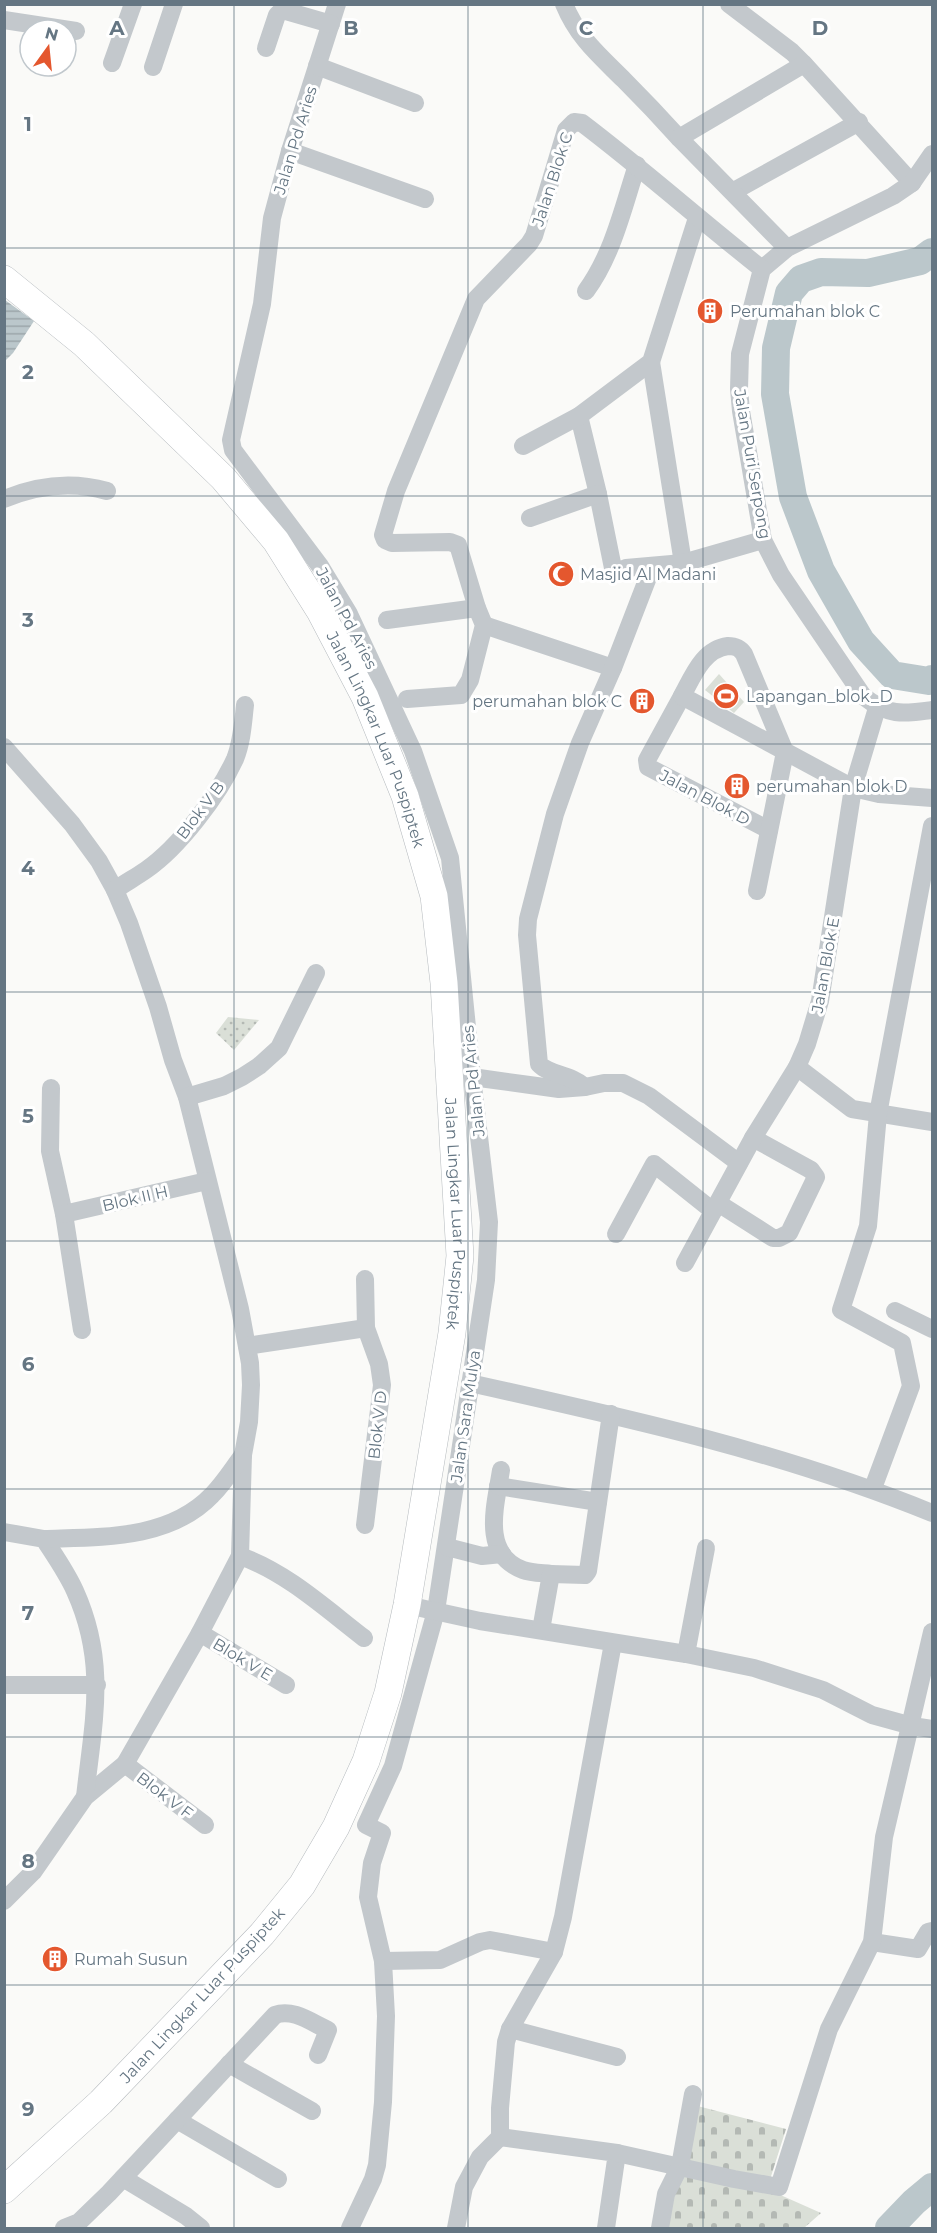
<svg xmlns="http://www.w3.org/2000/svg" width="937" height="2233" font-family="Montserrat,sans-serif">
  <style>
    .grass { fill: url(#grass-dots) }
    .cemetery { fill: url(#cemetery-stones) }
    .pitch { fill: #dadfd7 }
    .water { fill: url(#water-rules) }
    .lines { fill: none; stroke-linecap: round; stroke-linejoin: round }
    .river { stroke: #bbc7cb; stroke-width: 28 }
    .primary-casing { stroke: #b5babe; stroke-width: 28 }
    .minor { stroke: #c3c8cc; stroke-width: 18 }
    .primary { stroke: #fff; stroke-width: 27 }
    .grid { fill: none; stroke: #657683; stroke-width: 1.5; stroke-opacity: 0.55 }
    .labels { text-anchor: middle; stroke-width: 6; stroke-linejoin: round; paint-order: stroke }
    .street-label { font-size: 16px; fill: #657683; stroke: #fff }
    .poi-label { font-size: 16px; fill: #657683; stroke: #fff; text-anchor: start }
    .grid-label { font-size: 20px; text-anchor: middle; font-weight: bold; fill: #657683; stroke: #fff; stroke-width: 6; stroke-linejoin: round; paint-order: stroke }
  </style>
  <defs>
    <pattern id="grass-dots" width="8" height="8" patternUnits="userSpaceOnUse" patternTransform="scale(1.5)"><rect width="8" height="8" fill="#dadfd7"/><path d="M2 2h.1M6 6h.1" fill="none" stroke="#b4b9b4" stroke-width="1.8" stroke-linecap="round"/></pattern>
    <pattern id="cemetery-stones" width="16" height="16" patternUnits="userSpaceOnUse" patternTransform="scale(1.5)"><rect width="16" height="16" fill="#dadfd7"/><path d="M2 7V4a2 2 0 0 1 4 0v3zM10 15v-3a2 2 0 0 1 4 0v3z" fill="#b4b9b4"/></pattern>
    <pattern id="water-rules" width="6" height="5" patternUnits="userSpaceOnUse" patternTransform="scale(1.5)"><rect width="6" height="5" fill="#bbc7cb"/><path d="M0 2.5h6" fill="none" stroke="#9ca6aa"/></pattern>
  </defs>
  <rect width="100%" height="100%" fill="#fafaf8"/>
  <polygon class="grass" points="228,1017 259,1020 234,1050 216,1033"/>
  <polygon class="cemetery" points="686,2103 786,2129 767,2189 821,2213 804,2228 665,2228"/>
  <polygon class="pitch" points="719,674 744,702 734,713 705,690"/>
  <polygon class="water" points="5,300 34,321 13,353 5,361"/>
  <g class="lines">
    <g class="river">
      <polyline points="932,252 920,261 868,273 821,272 801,279 789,293 776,348 775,394 793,497 821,571 861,641 892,675 929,681 932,679"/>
      <polyline points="889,2228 914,2202 932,2187"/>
    </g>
    <defs>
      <g id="primary">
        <path id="s1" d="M4,279L84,344L223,478L276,541L320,611L365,697L405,796L434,896L444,983L460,1256L452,1333L407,1605L388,1693L366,1761L336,1827L302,1885L262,1934L101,2102L4,2190"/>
      </g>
    </defs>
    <use href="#primary" class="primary-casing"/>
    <g class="minor">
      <polyline points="337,4 290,151 272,218 262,304 231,440 233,450 320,566 349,614 413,751 450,858 472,1077 489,1222 486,1280 436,1611 393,1766 366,1825 382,1833 372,1863 368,1897 383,1961 386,2016 383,2102 377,2165 373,2179 350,2228"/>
      <path d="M564,4C578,38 599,55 624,80C643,99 661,118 679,138"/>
      <polyline points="729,4 792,52 804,64 912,183"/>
      <polyline points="4,20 76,31"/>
      <polyline points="266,48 277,15 281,11 286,11 331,24"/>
      <polyline points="112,63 133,4"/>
      <polyline points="317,66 415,103"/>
      <polyline points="153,67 174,4"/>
      <polyline points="290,151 425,199"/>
      <path d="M932,154L912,183L893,196L787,248L762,269L740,354L739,389L741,411L763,540L781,575L863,696C888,716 902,714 932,710"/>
      <polyline points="734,191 859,122"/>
      <polyline points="787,248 679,138 804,64"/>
      <path d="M586,291C613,254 623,208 637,165"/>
      <polyline points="651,362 683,563"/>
      <polyline points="579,416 598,494 614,573 626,568 683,563 763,540"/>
      <polyline points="523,446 579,416 651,362 697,218"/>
      <path d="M4,499C38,485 72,481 107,491"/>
      <polyline points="530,518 598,494"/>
      <polyline points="387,620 477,608"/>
      <polyline points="484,625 613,668"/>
      <polyline points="682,696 647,760 648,767 769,830"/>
      <path d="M407,699L461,695L470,680L484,625L477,608L458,545L450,542L392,543L385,540L383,535L396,491L476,299L529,244L534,236L566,130L574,122L582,123C644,170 701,221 762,269"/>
      <polyline points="4,747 72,824 99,861 115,890 129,923 158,1007 173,1060 187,1097 240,1309 250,1363 251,1385 249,1422 243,1455 240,1556 200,1633 125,1764 85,1797 33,1872 4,1901"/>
      <path d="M115,890C125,883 136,877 146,870C179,847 218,796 235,759C242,742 243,723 245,705"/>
      <path d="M757,891L785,752L744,654C740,648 736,646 728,646C703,649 693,676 682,696L853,788L879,794L932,798"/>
      <polyline points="797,1067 852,1109 932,1122"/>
      <polyline points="472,1077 559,1089 585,1087 604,1083 623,1083 649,1096 739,1163"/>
      <path d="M585,1087C571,1074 549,1075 539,1064L527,935L528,919L555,814L580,743L613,668L652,567"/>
      <polyline points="51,1088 50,1151 64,1214 82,1330"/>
      <polyline points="187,1097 224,1086 242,1077 259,1066 279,1048 316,973"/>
      <polyline points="718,1203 773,1238 779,1238 789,1233 816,1177 811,1170 753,1138"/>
      <polyline points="64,1214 207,1181"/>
      <polyline points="616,1234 654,1164 713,1211"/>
      <polyline points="685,1263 753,1138 797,1067 807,1044 820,1001 853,788 877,708"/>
      <polyline points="895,1311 932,1329"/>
      <polyline points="247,1346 366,1328"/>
      <path d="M470,1383C628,1418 782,1452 932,1513"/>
      <path d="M501,1470C496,1504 480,1554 523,1570C531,1573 542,1573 551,1574"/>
      <polyline points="498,1486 598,1502"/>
      <polyline points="873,1488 911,1386 902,1343 841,1310 868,1226 878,1114 932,826"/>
      <polyline points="365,1525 382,1385 379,1364 366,1328 365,1279"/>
      <path d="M4,1532L44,1539C55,1556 67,1573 75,1591C108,1664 93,1722 85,1797"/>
      <path d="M44,1539C101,1537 169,1540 212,1495C224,1483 233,1468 243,1455"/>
      <polyline points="447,1547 482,1556 502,1554"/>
      <path d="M240,1556C286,1572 325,1608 364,1638"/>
      <polyline points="407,1605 480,1621 686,1654 754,1668 823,1690 872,1715 912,1726 932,1729"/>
      <polyline points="541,1630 551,1574 585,1575 588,1571 611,1414"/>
      <polyline points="200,1633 286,1685"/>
      <polyline points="686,1654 706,1548"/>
      <polyline points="4,1685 97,1685"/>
      <polyline points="125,1764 205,1825"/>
      <polyline points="872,1942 918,1949 928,1932 932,1931"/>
      <polyline points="383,1961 440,1960 480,1942 490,1940 554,1952"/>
      <polyline points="510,2029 617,2057"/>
      <polyline points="229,2064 312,2111"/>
      <polyline points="177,2120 278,2179"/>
      <polyline points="500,2137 617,2153 606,2228"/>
      <polyline points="617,2153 734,2179 779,2187 829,2029 872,1942 884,1837 932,1632"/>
      <polyline points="123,2178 186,2216 201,2228"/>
      <path d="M64,2228L79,2222L109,2193L275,2015C293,2008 312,2023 328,2030L318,2055"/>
      <polyline points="456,2228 464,2187 480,2157 500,2137 500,2108 506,2042 510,2029 554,1952 563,1917 613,1643"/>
      <polyline points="660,2228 666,2194 680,2166 693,2094"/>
    </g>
    <use href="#primary" class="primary"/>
  </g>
  <path class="grid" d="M234,4V2228M468,4V2228M703,4V2228M4,248H932M4,496H932M4,744H932M4,992H932M4,1241H932M4,1489H932M4,1737H932M4,1985H932"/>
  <defs>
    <symbol id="building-disc" viewBox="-11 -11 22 22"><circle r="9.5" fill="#e4572e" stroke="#fff"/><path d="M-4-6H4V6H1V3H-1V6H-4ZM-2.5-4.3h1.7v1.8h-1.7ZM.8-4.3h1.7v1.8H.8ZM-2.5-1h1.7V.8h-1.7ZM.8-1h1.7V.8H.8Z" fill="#fff"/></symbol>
    <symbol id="mosque-disc" viewBox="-11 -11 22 22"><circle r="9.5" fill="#e4572e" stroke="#fff"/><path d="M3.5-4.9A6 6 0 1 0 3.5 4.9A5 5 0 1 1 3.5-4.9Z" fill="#fff"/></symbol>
    <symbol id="stadium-disc" viewBox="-11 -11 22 22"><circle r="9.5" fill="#e4572e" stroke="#fff"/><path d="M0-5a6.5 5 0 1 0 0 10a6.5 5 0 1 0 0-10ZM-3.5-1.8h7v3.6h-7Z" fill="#fff"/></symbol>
  </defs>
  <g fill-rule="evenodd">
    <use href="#building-disc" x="695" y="296" width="30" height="30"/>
    <use href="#mosque-disc" x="546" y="559" width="30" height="30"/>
    <use href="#stadium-disc" x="711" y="681" width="30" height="30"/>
    <use href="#building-disc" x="627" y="686" width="30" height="30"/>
    <use href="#building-disc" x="722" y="771" width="30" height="30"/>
    <use href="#building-disc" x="40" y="1944" width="30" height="30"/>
  </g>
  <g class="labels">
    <g class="street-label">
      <text transform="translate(295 140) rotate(-73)" y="6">Jalan Pd Aries</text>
      <text transform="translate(552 179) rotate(-72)" y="6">Jalan Blok C</text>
      <text transform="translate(753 464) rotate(80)" y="6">Jalan Puri Serpong</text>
      <text transform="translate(347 618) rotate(62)" y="6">Jalan Pd Aries</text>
      <text dy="6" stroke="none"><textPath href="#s1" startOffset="602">Jalan Lingkar Luar Puspiptek</textPath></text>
      <text transform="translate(705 797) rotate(28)" y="6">Jalan Blok D</text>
      <text transform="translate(200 810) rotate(-53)" y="6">Blok V B</text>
      <text transform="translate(825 965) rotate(-80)" y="6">Jalan Blok E</text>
      <text transform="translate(473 1081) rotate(-96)" y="6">Jalan Pd Aries</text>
      <text transform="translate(135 1198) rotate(-13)" y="6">Blok II H</text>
      <text dy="6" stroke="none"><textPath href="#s1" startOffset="1088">Jalan Lingkar Luar Puspiptek</textPath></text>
      <text transform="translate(465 1416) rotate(-82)" y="6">Jalan Sara Mulya</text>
      <text transform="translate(377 1425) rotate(-84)" y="6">Blok V D</text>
      <text transform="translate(243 1659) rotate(31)" y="6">Blok V E</text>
      <text transform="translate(165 1795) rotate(37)" y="6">Blok V F</text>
      <text transform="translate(202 1995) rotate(-47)" y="6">Jalan Lingkar Luar Puspiptek</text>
    </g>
    <g class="poi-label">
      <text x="730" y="317">Perumahan blok C</text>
      <text x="580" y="580">Masjid Al Madani</text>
      <text x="746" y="702">Lapangan_blok_D</text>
      <text x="622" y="707" text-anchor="end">perumahan blok C</text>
      <text x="756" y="792">perumahan blok D</text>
      <text x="74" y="1965">Rumah Susun</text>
    </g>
  </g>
  <g class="grid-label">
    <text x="117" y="35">A</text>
    <text x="351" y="35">B</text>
    <text x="586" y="35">C</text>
    <text x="820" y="35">D</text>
    <text x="28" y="131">1</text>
    <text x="28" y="379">2</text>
    <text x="28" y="627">3</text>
    <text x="28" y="875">4</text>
    <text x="28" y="1123">5</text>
    <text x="28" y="1371">6</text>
    <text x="28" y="1620">7</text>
    <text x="28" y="1868">8</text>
    <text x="28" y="2116">9</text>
  </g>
  <rect width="937" height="2233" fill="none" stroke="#657683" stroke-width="12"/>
  <g transform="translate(48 48) rotate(15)"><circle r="28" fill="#ffffff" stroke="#c1c8cd" stroke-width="1.5"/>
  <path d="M0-4.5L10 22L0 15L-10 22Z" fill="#e4572e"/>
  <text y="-9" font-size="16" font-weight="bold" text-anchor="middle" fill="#657683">N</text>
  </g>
</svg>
